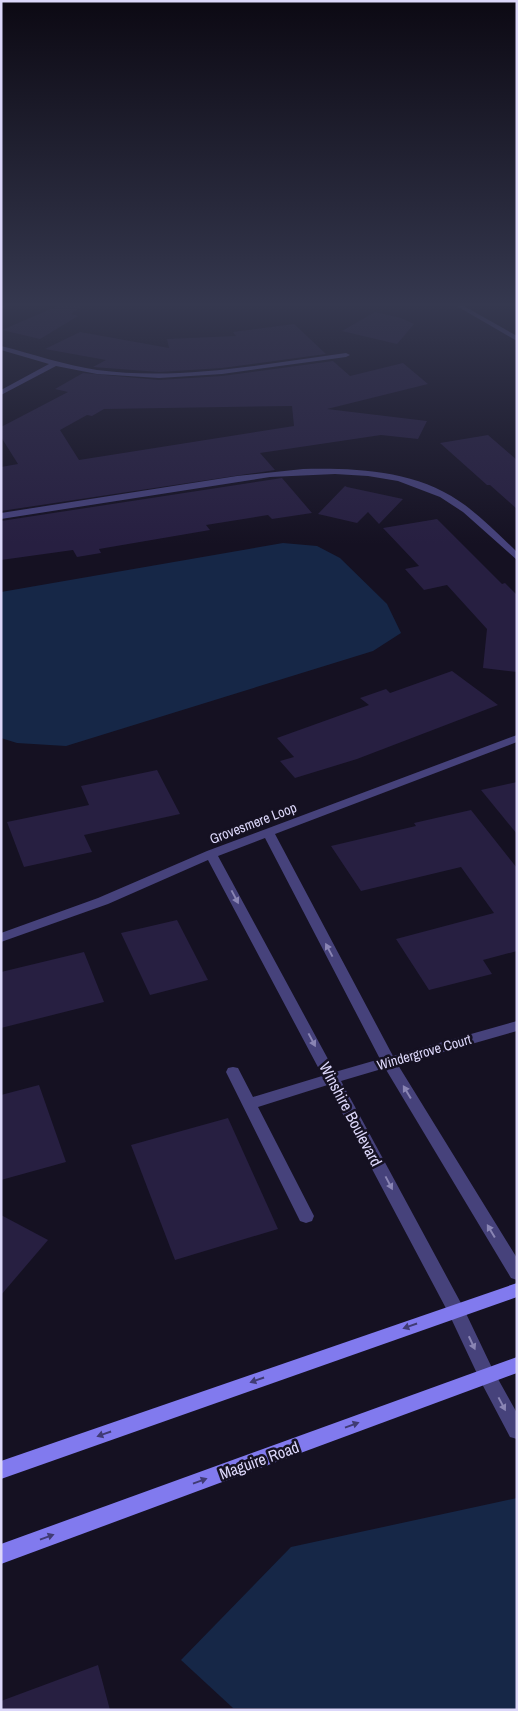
<svg xmlns="http://www.w3.org/2000/svg" width="518" height="1711" font-family="'Archivo Narrow',sans-serif">
  <style>
    .water { fill: #162747 }
    .building { fill: #271f41; fill-rule: evenodd }
    .lines { fill: none; stroke-linecap: round; stroke-linejoin: round }
    .lane { fill: #46427b; fill-rule: evenodd }
    .street { fill: #46427b; fill-rule: evenodd }
    .secondary { fill: #817aee; fill-rule: evenodd }
    .oneway { fill: #8a85b4 }
    .oneway2 { fill: #403b74 }
    .labels { text-anchor: middle; stroke-width: 5; stroke-linejoin: round; paint-order: stroke }
    .street-label { font-size: 14px; fill: #dcd7fa; stroke: #151122 }
    .near-street-label { font-size: 16px; fill: #dcd7fa; stroke: #151122 }
  </style>
  <rect width="100%" height="100%" fill="#151122"/>
  <g class="water">
    <polygon points="283,543 317,546 340,558 387,604 401,633 373,651 66,746 17,743 1,738 1,592"/>
    <polygon points="517,1498 517,1710 233,1708 181,1660 291,1547"/>
  </g>
  <g class="building">
    <polygon points="60,305 83,305 71,314 78,316 40,339 2,330"/>
    <polygon points="375,312 401,318 414,324 397,344 342,331"/>
    <polygon points="294,324 326,354 222,368 159,372 93,367 106,360 45,349 80,332 169,348 167,339 236,336 233,332"/>
    <path d="M333,361L350,376L403,363L428,384L327,409L427,421L418,439L381,435L260,453L275,470L1,511V467L18,464L1,437V427L68,392L55,389L83,373L159,380L222,376ZM292,406L294,426L79,460L60,430L87,415L92,416L104,409Z"/>
    <polygon points="488,435 517,460 517,509 490,485 487,485 440,443"/>
    <polygon points="282,478 312,513 272,519 268,515 206,525 210,530 99,549 101,553 77,557 73,550 1,560 1,521"/>
    <polygon points="345,486 347,487 403,499 379,524 368,512 357,523 318,514"/>
    <polygon points="437,519 502,584 505,583 517,595 517,672 483,668 487,629 447,585 424,590 405,569 419,566 383,528"/>
    <polygon points="452,671 498,705 357,759 295,778 280,761 294,757 277,738 369,705 360,698 386,689 390,693"/>
    <polygon points="157,770 180,814 84,835 92,852 24,867 7,822 89,805 81,786"/>
    <polygon points="517,782 517,834 481,790"/>
    <polygon points="471,810 517,868 517,951 483,960 492,974 429,990 396,939 494,913 461,867 361,891 331,846 416,826 414,823"/>
    <polygon points="177,920 208,980 150,995 121,933"/>
    <polygon points="84,952 104,1002 1,1028 1,972"/>
    <polygon points="39,1085 66,1162 1,1180 1,1095"/>
    <polygon points="228,1118 278,1229 175,1260 131,1145"/>
    <polygon points="1,1215 48,1240 1,1295"/>
    <polygon points="98,1665 110,1710 1,1710 1,1701"/>
  </g>
  <g class="lines">
    <polygon class="lane" points="233,1067 238,1068 253,1097 332,1073 337,1074 339,1078 337,1082 258,1107 314,1216 312,1221 306,1223 300,1221 226,1072 228,1068"/>
    <g class="street">
      <polygon points="1,305 8,305 1,309"/>
      <polygon points="455,305 462,305 517,336 517,341"/>
      <path d="M1,346C33,354 64,365 97,370C180,381 264,364 346,353L350,355L346,357L222,374L159,378L97,374L56,366L1,395V390L49,364L1,350Z"/>
      <path d="M303,469C355,468 414,470 459,501C480,515 498,534 517,552V560L463,512L440,497L398,481L368,476L335,474L270,477L1,519V513L237,476Z"/>
      <path d="M517,735V742L275,834L393,1056L517,1021V1031L398,1065L517,1258V1280L511,1278L385,1068L341,1081L462,1305L493,1370L517,1413V1439L510,1437L481,1382L449,1314L208,860L108,904L1,942V933L98,898L207,851ZM265,838L380,1059L335,1072L218,856Z"/>
    </g>
    <g class="secondary">
      <polygon points="517,1283 517,1297 1,1479 1,1461"/>
      <polygon points="517,1357 517,1373 1,1564 1,1544"/>
    </g>
  </g>
  <defs><path id="oneway-solid" d="M-6-.8H1V-3.2L6.5 0L1 3.2V.8H-6Z" transform="scale(1.25)"/></defs>
  <g class="oneway">
    <use href="#oneway-solid" transform="translate(235 897) rotate(62)"/>
    <use href="#oneway-solid" transform="translate(329 950) rotate(-118)"/>
    <use href="#oneway-solid" transform="translate(312 1040) rotate(62)"/>
    <use href="#oneway-solid" transform="translate(407 1092) rotate(-121)"/>
    <use href="#oneway-solid" transform="translate(389 1183) rotate(62)"/>
    <use href="#oneway-solid" transform="translate(491 1231) rotate(-121)"/>
    <use href="#oneway-solid" transform="translate(472 1343) rotate(65)"/>
    <use href="#oneway-solid" transform="translate(502 1404) rotate(62)"/>
  </g>
  <g class="oneway2">
    <use href="#oneway-solid" transform="translate(410 1326) rotate(161)"/>
    <use href="#oneway-solid" transform="translate(257 1380) rotate(161)"/>
    <use href="#oneway-solid" transform="translate(352 1425) rotate(-20)"/>
    <use href="#oneway-solid" transform="translate(104 1434) rotate(161)"/>
    <use href="#oneway-solid" transform="translate(200 1481) rotate(-20)"/>
    <use href="#oneway-solid" transform="translate(47 1537) rotate(-20)"/>
  </g>
  <linearGradient id="sky" x2="0" y2="1"><stop stop-color="#0c0913"/><stop offset="0.56" stop-color="#35384f"/><stop offset="1" stop-color="#35384f" stop-opacity="0"/></linearGradient>
  <rect width="518" height="544" fill="url(#sky)"/>
  <g class="labels">
    <g class="street-label">
      <text transform="translate(253 823) rotate(-21)" y="5">Grovesmere Loop</text>
      <text transform="translate(424 1052) rotate(-16)" y="5">Windergrove Court</text>
    </g>
    <g class="near-street-label">
      <text transform="translate(351 1114) rotate(62)" y="6">Winshire Boulevard</text>
      <text transform="translate(259 1460) rotate(-20)" y="6">Maguire Road</text>
    </g>
  </g>
  <rect width="518" height="1711" fill="none" stroke="#dcd7fa" stroke-width="5"/>
</svg>
